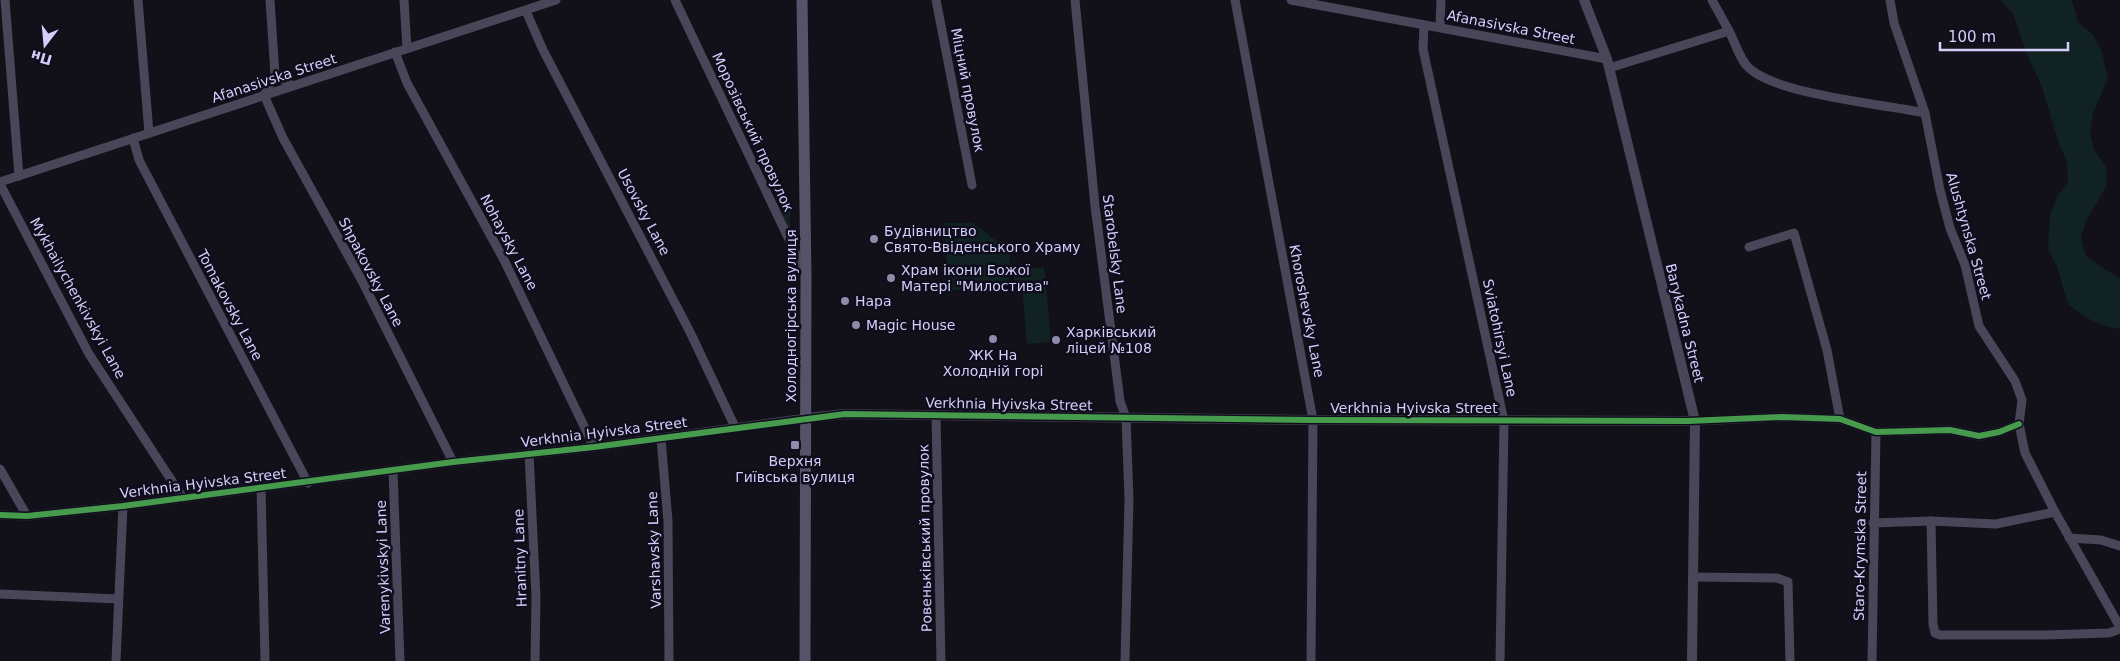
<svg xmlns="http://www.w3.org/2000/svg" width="2120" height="661" font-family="'DejaVu Sans',sans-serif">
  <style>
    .green { fill: #112223 }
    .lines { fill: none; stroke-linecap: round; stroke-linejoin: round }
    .minor { stroke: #484658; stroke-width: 9 }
    .tertiary { stroke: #484658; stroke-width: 10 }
    .secondary { stroke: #54536a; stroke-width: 11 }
    .cycleway-casing { stroke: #100d1c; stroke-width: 9 }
    .cycleway { stroke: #469c4c; stroke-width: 6 }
    .poi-dot { fill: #8f8cab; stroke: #100d1c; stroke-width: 2 }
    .labels { text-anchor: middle; stroke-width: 5; stroke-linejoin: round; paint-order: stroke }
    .street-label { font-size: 14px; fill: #d3cefa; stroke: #100d1c }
    .poi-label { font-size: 14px; fill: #d3cefa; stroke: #100d1c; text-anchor: start }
  </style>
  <rect width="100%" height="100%" fill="#121018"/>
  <g class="green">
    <polygon points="2001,0 2072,0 2078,22 2093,35 2102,52 2108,78 2093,113 2090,132 2094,150 2106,166 2107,185 2087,219 2081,237 2086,256 2120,279 2120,329 2101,325 2083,316 2068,304 2057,267 2048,249 2050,215 2057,197 2068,181 2067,161 2059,144 2042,87 2026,52 2013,14"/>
    <polygon points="790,210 790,238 781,212"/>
    <polygon points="944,223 973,223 1010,251 1009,291 948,290"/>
    <polygon points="1044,267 1046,283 1015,286 1013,270"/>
    <polygon points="1046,286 1051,342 1027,344 1022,288"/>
  </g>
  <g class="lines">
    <g class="minor">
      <polyline points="5,0 19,176"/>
      <polyline points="138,0 149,133"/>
      <polyline points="270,0 275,75 293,86"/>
      <polyline points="404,0 407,48"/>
      <polyline points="675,0 805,273"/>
      <polyline points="936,0 972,185"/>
      <polyline points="1075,0 1095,206 1120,401 1126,418 1129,499 1125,661"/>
      <polyline points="1235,0 1313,420 1311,661"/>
      <polyline points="1291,0 1607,59"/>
      <polyline points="1712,0 1729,31"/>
      <polyline points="1890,0 1894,23 1925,113 1940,190 1950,228 1965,265 1979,326 2015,381 2022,400 2019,424 2025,453 2055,512 2120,627"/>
      <polyline points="526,11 543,50 690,332 735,427"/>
      <polyline points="1424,25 1423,49 1504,421 1500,661"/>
      <polyline points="1440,27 1441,0"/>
      <polyline points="395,52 407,83 504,260 594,447"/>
      <path d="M1609,68L1729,31C1735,42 1740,61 1750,69C1781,95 1881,104 1925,113"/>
      <polyline points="275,75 264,95 283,138 361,279 453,462"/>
      <polyline points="133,138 139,160 308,483"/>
      <polyline points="0,182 556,0"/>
      <polyline points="0,184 89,354 183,498"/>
      <polyline points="1749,247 1794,233 1827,350 1840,419"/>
      <polyline points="936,415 941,661"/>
      <polyline points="1695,421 1782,417 1840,419 1876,432 1950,430 1979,436 1999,432 2019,424"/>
      <polyline points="661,439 668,521 669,661"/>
      <polyline points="529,453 536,597 535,661"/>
      <polyline points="0,469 27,516"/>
      <polyline points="393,471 400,661"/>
      <polyline points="261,487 265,661"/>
      <polyline points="0,515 27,516 123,506 453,462 594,447 807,418"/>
      <polyline points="1931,521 1933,624 1935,633 1940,635 2045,635 2109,633 2120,629"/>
      <polyline points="1873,523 1931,521 1996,524 2055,512"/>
      <polyline points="2069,538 2101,540 2120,546"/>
      <polyline points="1693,577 1777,578 1788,582 1790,661"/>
      <polyline points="0,594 118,599"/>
      <polyline points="116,661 123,506"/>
      <polyline points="1872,661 1876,432"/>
    </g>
    <g class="tertiary">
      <polyline points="1584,0 1607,59 1695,421 1692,661"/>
      <polyline points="807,418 845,414 1313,420 1695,421"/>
    </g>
    <polyline class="secondary" points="802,0 806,277 805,661"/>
    <defs>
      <polyline id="cycleway" points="0,515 27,516 123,506 453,462 594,447 845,414 1313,420 1688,421 1782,417 1840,419 1876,432 1950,430 1979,436 1999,432 2019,424"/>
    </defs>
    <use href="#cycleway" class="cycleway-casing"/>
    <use href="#cycleway" class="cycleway"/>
  </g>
  <g class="poi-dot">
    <circle cx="874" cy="239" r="5"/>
    <circle cx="891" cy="278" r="5"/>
    <circle cx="845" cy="301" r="5"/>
    <circle cx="856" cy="325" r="5"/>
    <circle cx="993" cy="339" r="5"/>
    <circle cx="1056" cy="340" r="5"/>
    <rect x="790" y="440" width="10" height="10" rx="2.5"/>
  </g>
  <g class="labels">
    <g class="street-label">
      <text transform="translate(1511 27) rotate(11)" y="5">Afanasivska Street</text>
      <text transform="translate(274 78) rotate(-18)" y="5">Afanasivska Street</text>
      <text transform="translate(968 90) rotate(79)" y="5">Міцний провулок</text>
      <text transform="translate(753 132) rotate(65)" y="5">Морозівський провулок</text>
      <text transform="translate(644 212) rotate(62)" y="5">Usovsky Lane</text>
      <text transform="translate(1969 236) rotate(74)" y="5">Alushtynska Street</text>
      <text transform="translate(509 242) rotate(62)" y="5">Nohaysky Lane</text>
      <text transform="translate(1115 254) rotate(83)" y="5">Starobelsky Lane</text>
      <text transform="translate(371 272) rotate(62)" y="5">Shpakovsky Lane</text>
      <text transform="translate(78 298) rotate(61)" y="5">Mykhailychenkivskyi Lane</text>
      <text transform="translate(230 305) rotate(62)" y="5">Tomakovsky Lane</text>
      <text transform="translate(1307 311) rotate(79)" y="5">Khoroshevsky Lane</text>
      <text transform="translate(791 316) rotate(-90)" y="5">Холодногірська вулиця</text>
      <text transform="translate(1685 323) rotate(76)" y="5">Barykadna Street</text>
      <text transform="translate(1500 338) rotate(78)" y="5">Sviatohirsyi Lane</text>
      <text transform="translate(1009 404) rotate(1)" y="5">Verkhnia Hyivska Street</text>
      <text x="1414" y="413">Verkhnia Hyivska Street</text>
      <text transform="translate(604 432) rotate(-7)" y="5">Verkhnia Hyivska Street</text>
      <text transform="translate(203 483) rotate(-7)" y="5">Verkhnia Hyivska Street</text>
      <text transform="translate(925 538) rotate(-91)" y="5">Ровеньківський провулок</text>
      <text transform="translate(1860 546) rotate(-89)" y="5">Staro-Krymska Street</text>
      <text transform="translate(654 550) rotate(-92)" y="5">Varshavsky Lane</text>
      <text transform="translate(520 558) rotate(-92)" y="5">Hranitny Lane</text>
      <text transform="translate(383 567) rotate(-92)" y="5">Varenykivskyi Lane</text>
    </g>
    <g class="poi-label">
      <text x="884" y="236">Будівництво<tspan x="884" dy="16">Свято-Ввіденського Храму</tspan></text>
      <text x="901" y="275">Храм ікони Божої<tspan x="901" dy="16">Матері "Милостива"</tspan></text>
      <text x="855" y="306">Нара</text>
      <text x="866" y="330">Magic House</text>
      <text x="1066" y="337">Харківський<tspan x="1066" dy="16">ліцей №108</tspan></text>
      <text x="993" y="360" text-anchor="middle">ЖК На<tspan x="993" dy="16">Холодній горі</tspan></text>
      <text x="795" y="466" text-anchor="middle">Верхня<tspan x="795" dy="16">Гиївська вулиця</tspan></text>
    </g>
  </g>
  <g transform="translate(45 45) rotate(196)" stroke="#100d1c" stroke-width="4" paint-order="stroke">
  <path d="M0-4L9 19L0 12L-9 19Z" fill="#d3cefa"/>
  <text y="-8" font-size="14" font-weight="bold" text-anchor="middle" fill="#d3cefa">Пн</text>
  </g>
  <path d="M1940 42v8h128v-8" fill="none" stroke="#d3cefa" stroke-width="2.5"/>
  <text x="1948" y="42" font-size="15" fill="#d3cefa" stroke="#100d1c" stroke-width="4" paint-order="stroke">100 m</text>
</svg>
